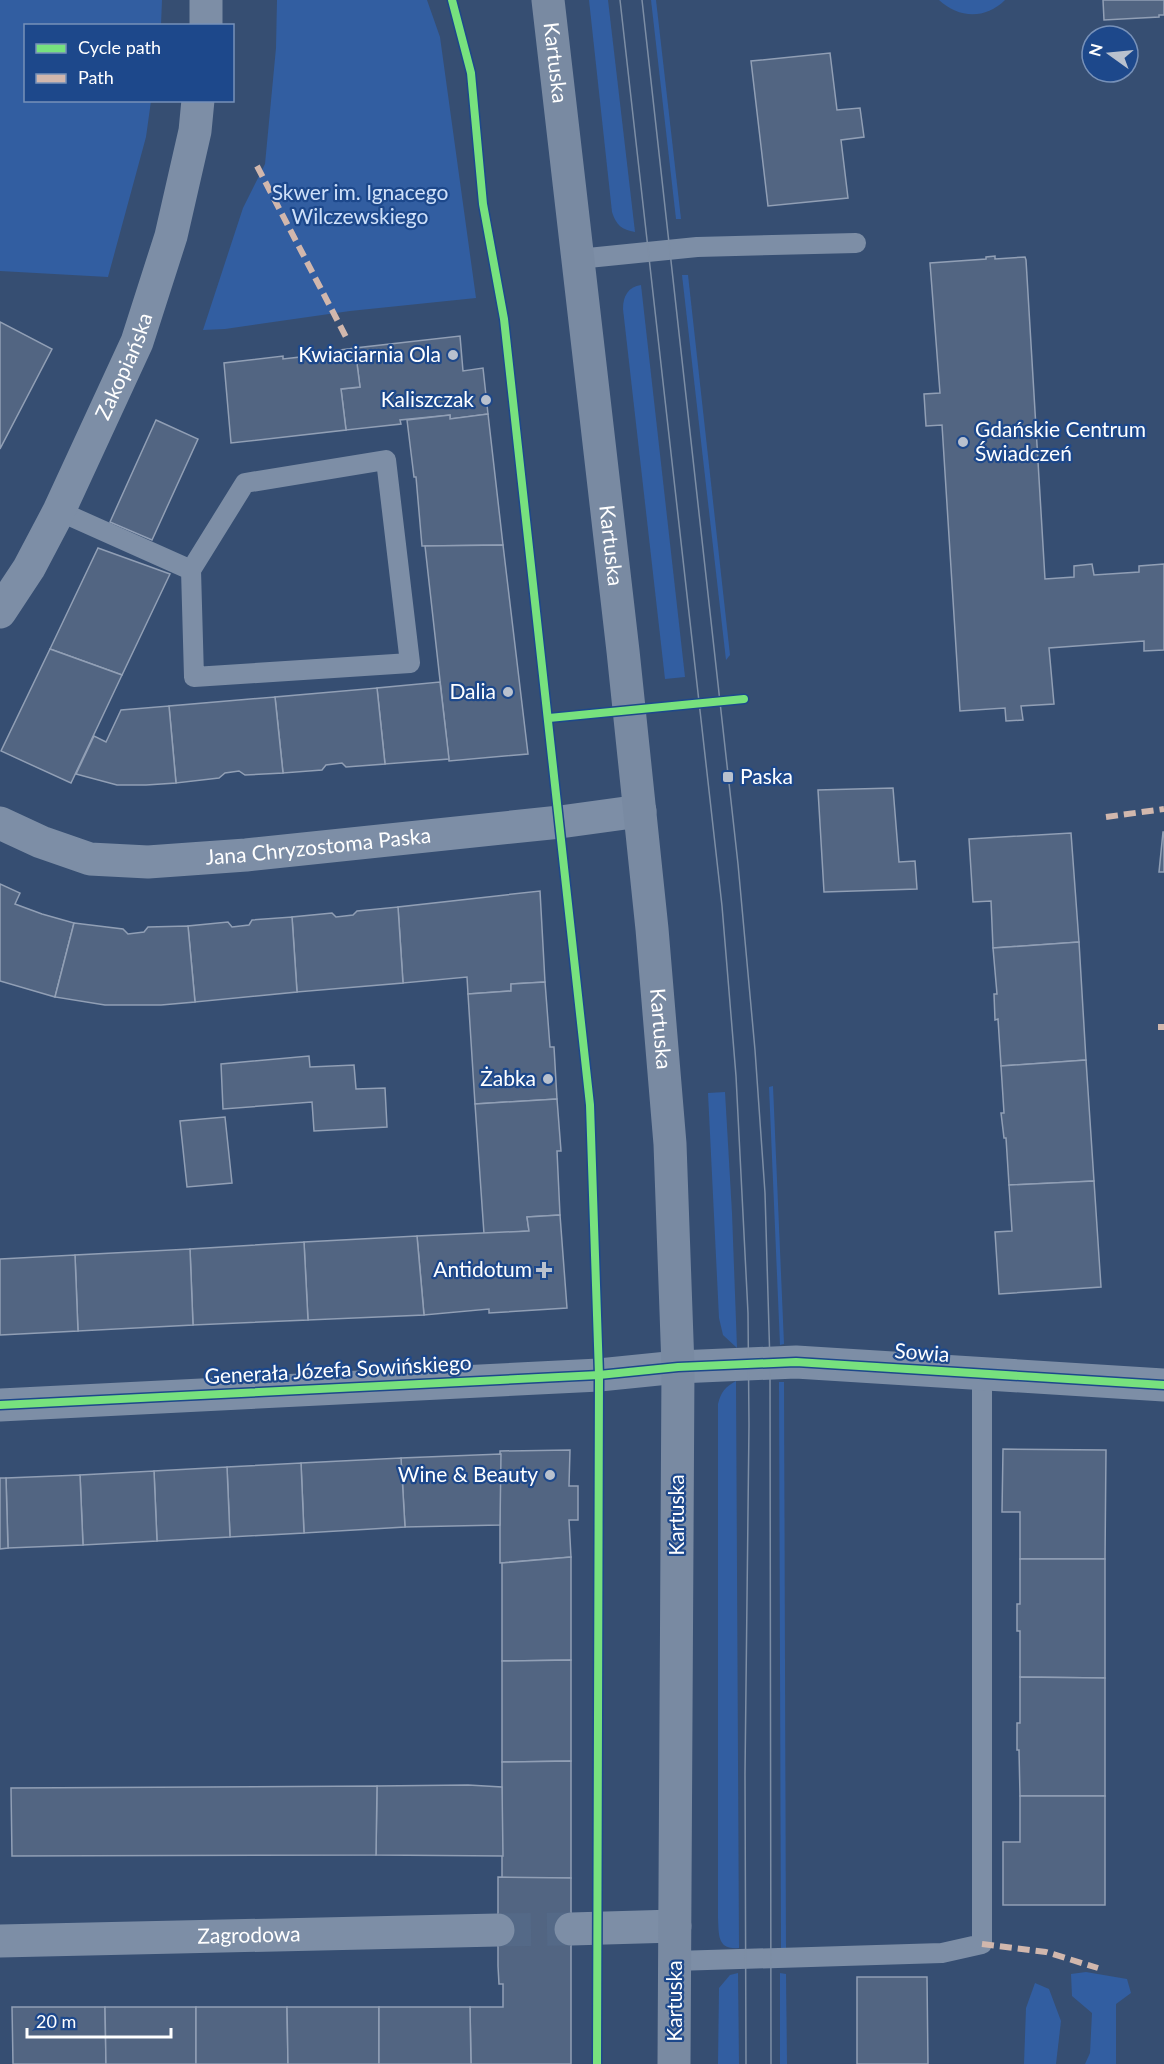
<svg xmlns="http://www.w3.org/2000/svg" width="1164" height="2064" font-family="Lato,sans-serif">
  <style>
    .green { fill: #325ea1 }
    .building { fill: #526582; stroke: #919fb5; stroke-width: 1.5 }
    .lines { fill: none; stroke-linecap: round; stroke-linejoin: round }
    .street-tunnel { stroke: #546987; stroke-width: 33; stroke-dasharray: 33 16; stroke-linecap: butt }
    .lane { stroke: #7d8ea6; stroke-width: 20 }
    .street { stroke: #7d8ea6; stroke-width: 33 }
    .secondary { stroke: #798aa2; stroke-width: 33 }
    .tram { stroke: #7d8ea5; stroke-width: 1.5 }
    .quiet { stroke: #d1b7ad; stroke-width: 6; stroke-dasharray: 12 6; stroke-linecap: butt }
    .cycleway-casing { stroke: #1d488b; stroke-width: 11 }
    .cycleway { stroke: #77e17e; stroke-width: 8 }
    .poi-dot { fill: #b9c1ce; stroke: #1d488b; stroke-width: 2 }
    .labels { text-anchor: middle; stroke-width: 4.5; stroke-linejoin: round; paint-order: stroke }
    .street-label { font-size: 21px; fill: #fff; stroke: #1d488b }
    .park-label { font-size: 21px; fill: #cee0f9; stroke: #1d488b }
    .poi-label { font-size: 21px; fill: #fff; stroke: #1d488b; text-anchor: end }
  </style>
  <rect width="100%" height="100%" fill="#364e72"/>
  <g class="green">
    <polygon points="0,0 162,0 161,25 26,26 26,100 151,101 146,137 108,277 0,271"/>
    <polygon points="277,0 427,0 440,37 476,298 350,311 225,329 203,330 243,208 265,164 276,48"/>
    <path d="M589,0H608L635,232C622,230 616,225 612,212Z"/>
    <polygon points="651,0 656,0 681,219 676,219"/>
    <path d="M939,0H1005C985,20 958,18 939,0Z"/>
    <polygon points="682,275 688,275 730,655 726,660"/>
    <path d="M641,285L685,677L665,679L623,309C623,296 628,287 641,285Z"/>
    <polygon points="773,1086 784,1344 780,1345 769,1087"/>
    <polygon points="725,1092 732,1213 737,1348 723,1335 719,1318 708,1093"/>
    <path d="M736,1381L739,1948C717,1950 719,1935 718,1918V1404C721,1392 725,1387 736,1381Z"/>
    <polygon points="779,1382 784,1382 786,1949 781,1948"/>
    <polygon points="1086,1972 1127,1979 1131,1993 1116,2004 1116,2064 1085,2064 1090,2053 1092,2013 1072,1996 1071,1974"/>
    <polygon points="738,1973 739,2064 718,2064 719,1988 730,1975"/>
    <polygon points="780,1973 786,1974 787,2064 780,2064"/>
    <polygon points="1035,1983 1049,1989 1061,2021 1056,2064 1024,2064 1026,2008"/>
  </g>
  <g class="building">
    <polygon points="1103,0 1164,0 1164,15 1159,15 1159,17 1104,20"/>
    <polygon points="830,53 837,110 860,108 864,137 841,140 848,198 768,206 751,61"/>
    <polygon points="995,256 995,259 1025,257 1026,260 1045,579 1074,577 1074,566 1092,564 1094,575 1139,572 1139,566 1164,564 1164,650 1144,651 1144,641 1049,648 1054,704 1021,706 1023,720 1006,721 1005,708 960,711 942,425 926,426 924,394 940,393 930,263 986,259 986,257"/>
    <polygon points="0,322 52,349 0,449"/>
    <polygon points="460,336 463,371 483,368 488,414 450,419 450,415 400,420 401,424 346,430 341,389 360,387 355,348"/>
    <polygon points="355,348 360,387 341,389 346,430 231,443 224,363 283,356 283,359 300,357 300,355"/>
    <polygon points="488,414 503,545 422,546 416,477 414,477 407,420 450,415 450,419"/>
    <polygon points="156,420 198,439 152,540 110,522"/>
    <polygon points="503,545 528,754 449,761 425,546"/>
    <polygon points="98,548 170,574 122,675 50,649"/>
    <polygon points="50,649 122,675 71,783 1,751"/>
    <polygon points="440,682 449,759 385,764 377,688"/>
    <polygon points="377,688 385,764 346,767 342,763 326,765 322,770 283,773 275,697"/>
    <polygon points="275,697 283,773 245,775 239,771 225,773 219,778 176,783 169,706"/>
    <polygon points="169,706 176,783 146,785 117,785 76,774 94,736 106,742 121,710"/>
    <polygon points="893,788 899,862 915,861 917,889 824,892 818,790"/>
    <polygon points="1163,832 1164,832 1164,872 1159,872"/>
    <polygon points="1071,833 1079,942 993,948 991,901 973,902 969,839"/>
    <polygon points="0,884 20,893 15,904 42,914 74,923 55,997 0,981"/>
    <polygon points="540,891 545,982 511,984 511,991 468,994 467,977 403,983 398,907"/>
    <polygon points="398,907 403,983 297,992 292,917 332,913 336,917 353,915 357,911"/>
    <polygon points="292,917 297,992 195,1002 188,926 228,922 232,927 249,925 252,920"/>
    <polygon points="74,923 123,929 128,934 144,932 148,927 188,926 195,1002 161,1005 105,1005 55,997"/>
    <polygon points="1079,942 1086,1060 1001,1066 998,1019 995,1020 994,994 997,994 993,948"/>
    <polygon points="545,982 550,1047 554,1047 557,1099 475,1104 468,994 511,991 511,984"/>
    <polygon points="309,1056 310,1067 354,1065 356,1089 385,1088 387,1127 314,1131 312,1102 223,1109 221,1064"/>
    <polygon points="1086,1060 1094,1181 1009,1185 1006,1138 1004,1138 1001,1113 1004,1113 1001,1066"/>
    <polygon points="557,1099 561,1151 557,1151 560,1215 527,1217 529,1231 484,1234 475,1104"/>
    <polygon points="225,1117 232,1183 187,1187 180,1121"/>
    <polygon points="1094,1181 1101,1287 999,1294 995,1232 1012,1231 1009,1185"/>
    <polygon points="560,1215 567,1308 489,1313 489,1309 424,1315 417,1236 529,1231 527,1217"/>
    <polygon points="417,1236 424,1315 308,1320 304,1242"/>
    <polygon points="304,1242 308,1320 193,1325 190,1249"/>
    <polygon points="190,1249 193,1325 78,1331 75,1255"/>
    <polygon points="75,1255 78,1331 0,1335 0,1259"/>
    <polygon points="1003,1449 1106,1450 1105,1559 1020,1559 1020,1512 1002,1512"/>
    <polygon points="570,1450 569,1486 578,1486 578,1520 569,1520 571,1557 500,1563 500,1451"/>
    <polygon points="501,1454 500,1525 405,1527 401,1458"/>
    <polygon points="401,1458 405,1527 304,1533 301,1463"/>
    <polygon points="301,1463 304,1533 230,1537 227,1467"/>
    <polygon points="227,1467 230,1537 157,1541 154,1471"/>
    <polygon points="154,1471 157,1541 83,1545 80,1475"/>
    <polygon points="80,1475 83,1545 8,1548 6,1478"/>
    <polygon points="0,1478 6,1478 8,1548 0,1549"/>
    <polygon points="571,1557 571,1660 502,1661 502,1563"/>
    <polygon points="1020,1559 1105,1559 1105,1678 1020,1677 1020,1631 1017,1631 1017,1604 1020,1604"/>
    <polygon points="571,1660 571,1761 502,1762 502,1661"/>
    <polygon points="1020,1677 1105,1678 1105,1796 1020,1796 1019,1750 1017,1750 1017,1723 1020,1723"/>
    <polygon points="571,1761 571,1878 502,1878 502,1762"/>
    <polygon points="468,1785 502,1787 503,1856 376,1855 377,1786"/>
    <polygon points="377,1786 376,1855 12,1856 11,1788"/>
    <polygon points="1020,1796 1105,1796 1105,1905 1003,1905 1003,1842 1020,1842"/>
    <polygon points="498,1877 571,1878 571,2064 471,2064 470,2007 503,2007 503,1984 499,1984 498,1966"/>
    <polygon points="857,1977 927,1977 928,2064 857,2064"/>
    <polygon points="12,2007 105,2007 106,2064 13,2064"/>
    <polygon points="105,2007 196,2007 196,2064 106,2064"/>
    <polygon points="196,2007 287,2007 288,2064 196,2064"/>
    <polygon points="287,2007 379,2007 379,2064 288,2064"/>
    <polygon points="379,2007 470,2007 471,2064 379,2064"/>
  </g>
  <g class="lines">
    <polyline class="street-tunnel" points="498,1930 571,1929"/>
    <g class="lane">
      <polyline points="578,259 697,247 856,243"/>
      <polyline points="59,511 191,570 245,483 386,460 410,663 194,677 191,570"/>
      <polyline points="675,1961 942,1953 982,1944 982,1375"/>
    </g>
    <g class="street">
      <polyline points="206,0 206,26"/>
      <path id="s1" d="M0,612L29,568L59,511L137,342L171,236L195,131L198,100"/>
      <path id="s2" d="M0,823L41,842L90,859L148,862L246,855L560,822L640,811"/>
      <polyline points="0,1405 599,1375 678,1367 796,1362 1164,1385"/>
      <polyline points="571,1929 675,1926"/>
      <path id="s3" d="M0,1941L498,1930"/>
    </g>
    <path class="secondary" id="s4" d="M548,0L623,651L652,929L670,1144L678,1367L674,2064"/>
    <g class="tram">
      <polyline points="620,0 722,906 736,1076 748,1313 749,1425 745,1774 746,2064"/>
      <polyline points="642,0 738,864 755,1050 765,1193 770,1364 771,2064"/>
    </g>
    <g class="quiet">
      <polyline points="257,166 346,337"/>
      <polyline points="1106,817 1164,809"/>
      <polyline points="1158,1027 1164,1027"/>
      <polyline points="982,1944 1046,1952 1098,1968"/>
    </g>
    <defs>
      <g id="cycleway">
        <polyline points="452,0 471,73 483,204 504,319 590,1105 599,1375 597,2064"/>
        <polyline points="549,718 744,699"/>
        <polyline points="0,1405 599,1375 678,1367 796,1362 1164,1385"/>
      </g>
    </defs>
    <use href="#cycleway" class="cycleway-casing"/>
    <use href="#cycleway" class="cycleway"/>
  </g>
  <g class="poi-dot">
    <circle cx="453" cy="355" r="6"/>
    <circle cx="486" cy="400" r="6"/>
    <circle cx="963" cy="442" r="6"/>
    <circle cx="508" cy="692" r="6"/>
    <rect x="722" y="771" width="12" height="12" rx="3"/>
    <circle cx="548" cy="1079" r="6"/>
    <path d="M541 1261h6v6h6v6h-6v6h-6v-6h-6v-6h6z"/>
    <circle cx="550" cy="1475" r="6"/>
  </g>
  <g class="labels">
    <g class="street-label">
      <text dy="7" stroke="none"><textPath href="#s4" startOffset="63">Kartuska</textPath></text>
      <text dy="7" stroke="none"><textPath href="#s1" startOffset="276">Zakopiańska</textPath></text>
      <text dy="7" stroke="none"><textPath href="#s4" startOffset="549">Kartuska</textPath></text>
      <text dy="7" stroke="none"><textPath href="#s2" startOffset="326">Jana Chryzostoma Paska</textPath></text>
      <text dy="7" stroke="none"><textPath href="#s4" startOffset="1035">Kartuska</textPath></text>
      <text transform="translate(922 1353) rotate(4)" y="7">Sowia</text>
      <text transform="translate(338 1370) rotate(-3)" y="7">Generała Józefa Sowińskiego</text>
      <text transform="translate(677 1515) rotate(-90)" y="7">Kartuska</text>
      <text dy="7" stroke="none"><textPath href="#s3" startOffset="249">Zagrodowa</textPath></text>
      <text transform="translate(675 2001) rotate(-90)" y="7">Kartuska</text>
    </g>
    <g class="park-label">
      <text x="360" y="200">Skwer im. Ignacego<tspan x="360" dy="24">Wilczewskiego</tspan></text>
    </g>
    <g class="poi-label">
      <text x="441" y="362">Kwiaciarnia Ola</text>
      <text x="474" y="407">Kaliszczak</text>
      <text x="975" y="437" text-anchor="start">Gdańskie Centrum<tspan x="975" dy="24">Świadczeń</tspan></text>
      <text x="496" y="699">Dalia</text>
      <text x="740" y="784" text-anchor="start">Paska</text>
      <text x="536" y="1086">Żabka</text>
      <text x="532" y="1277">Antidotum</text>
      <text x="538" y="1482">Wine &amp; Beauty</text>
    </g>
  </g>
  <rect x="24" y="24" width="210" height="78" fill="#1d488b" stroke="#7791b9" stroke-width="1.5"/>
  <rect x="36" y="44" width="30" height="9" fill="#77e17e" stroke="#7791b9" stroke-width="1.5"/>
  <text x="78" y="54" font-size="18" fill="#ffffff">Cycle path</text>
  <rect x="36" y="74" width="30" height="9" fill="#d1b7ad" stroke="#7791b9" stroke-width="1.5"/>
  <text x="78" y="84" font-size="18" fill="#ffffff">Path</text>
  <g transform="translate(1110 54) rotate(285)"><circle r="28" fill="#1d488b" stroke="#7791b9" stroke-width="1.5"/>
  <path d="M0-4.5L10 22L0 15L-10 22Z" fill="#b9c1ce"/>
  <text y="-9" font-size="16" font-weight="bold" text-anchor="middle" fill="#ffffff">N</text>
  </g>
  <path d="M27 2028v9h144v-9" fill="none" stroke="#ffffff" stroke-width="3"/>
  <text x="36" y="2028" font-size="18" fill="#ffffff" stroke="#1d488b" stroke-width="4.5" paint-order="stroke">20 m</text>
</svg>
